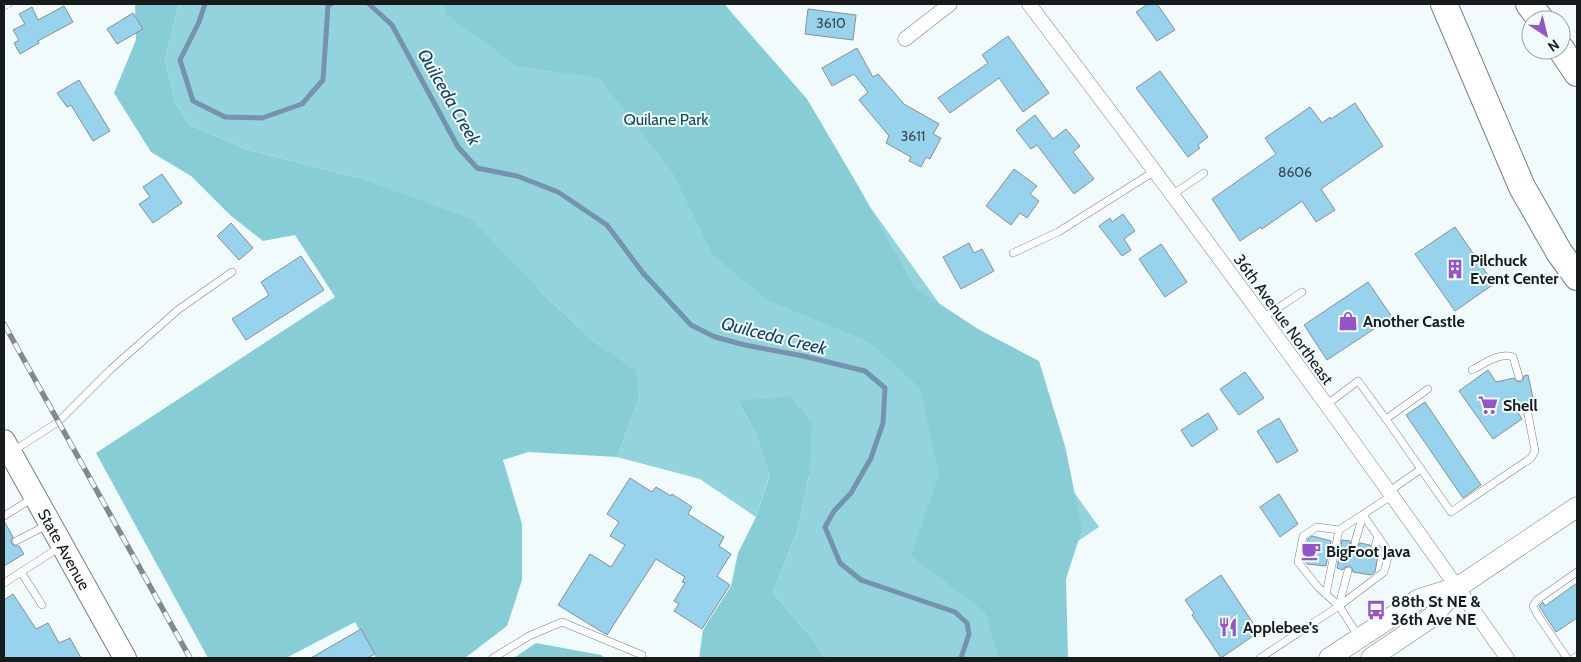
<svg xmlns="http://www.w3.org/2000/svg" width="1581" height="662" font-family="Cabin,sans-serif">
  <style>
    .green { fill: #93d3dc }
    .forest { fill: #87cdd6 }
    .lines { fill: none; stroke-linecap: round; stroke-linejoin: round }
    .stream { stroke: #7593af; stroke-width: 5 }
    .building { fill: #97d3ed; stroke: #889093 }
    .lane-casing { stroke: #778081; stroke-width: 8 }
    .street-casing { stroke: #778081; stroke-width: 15 }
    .secondary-casing { stroke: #778081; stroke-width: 21 }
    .primary-casing { stroke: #778081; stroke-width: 24 }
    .highway-casing { stroke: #778081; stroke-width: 28 }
    .lane { stroke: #fff; stroke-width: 7 }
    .street { stroke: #fff; stroke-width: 14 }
    .secondary { stroke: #fff; stroke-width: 20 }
    .primary { stroke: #fff; stroke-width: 22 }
    .highway { stroke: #fff; stroke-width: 26 }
    .rail-casing { stroke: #83898a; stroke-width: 5.5 }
    .rail { stroke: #f1fbfc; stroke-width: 4; stroke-dasharray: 11; stroke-linecap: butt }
    .labels { text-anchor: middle; stroke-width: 4; stroke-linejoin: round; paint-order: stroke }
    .number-label { font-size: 14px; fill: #384950 }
    .park-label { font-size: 16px; fill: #0d4d54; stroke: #f1fbfc }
    .poi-label { font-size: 16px; font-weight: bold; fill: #181b1c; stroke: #f1fbfc; text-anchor: start }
    .street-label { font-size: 16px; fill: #181b1c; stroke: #f1fbfc }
    .water-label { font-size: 18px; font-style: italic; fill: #164469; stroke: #f1fbfc }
  </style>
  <rect width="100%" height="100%" fill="#f1fbfc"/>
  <polygon class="green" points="179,4 725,4 1099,527 1017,582 1068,658 825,658 817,644 773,593 797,531 809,476 738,401 756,434 770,473 756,517 700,479 617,457 640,396 636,372 593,341 538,289 359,178 245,149 190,125 175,102 165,59"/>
  <g class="forest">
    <polygon points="135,4 179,4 165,59 175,102 190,125 245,149 359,178 471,219 538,289 593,341 636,371 640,396 617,457 528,452 503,460 522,524 522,580 507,626 465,658 376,658 355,622 286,658 208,658 96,453 335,297 295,235 263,241 230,215 191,176 151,152 114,93 136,40"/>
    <polygon points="444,4 724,4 807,99 860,189 914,287 978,329 1039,361 1065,446 1082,529 1066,579 1068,658 998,658 998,655 985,612 911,556 939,474 920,388 869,342 766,299 712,254 673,173 599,78 517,66 446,14"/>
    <polygon points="789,396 812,422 809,476 797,531 773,593 817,644 825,658 699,658 703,630 731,586 738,553 756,517 770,474 756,434 738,401"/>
    <polygon points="536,643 601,655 605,658 514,658"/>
  </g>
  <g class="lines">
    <g class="stream">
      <polyline points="205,4 199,22 180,60 193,101 225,117 262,118 302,104 323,80 328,6 331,4"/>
      <polyline points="369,4 392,25 458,147 477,168 517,176 558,192 607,225 643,273 691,325 715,337 745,345 803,356 865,371 885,388 883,423 871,458 851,493 834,511 825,527 840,563 861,580 955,612 967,623 969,634 961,658"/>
    </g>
  </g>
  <g class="building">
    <polygon points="1148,4 1157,4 1175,30 1157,41 1136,12"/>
    <polygon points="64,6 73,22 38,41 39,43 20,54 14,43 19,40 13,30 25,24 19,14 32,7 38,20"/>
    <polygon points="808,9 856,15 853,40 805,34"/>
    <polygon points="133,13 143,29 117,44 107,29"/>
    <polygon points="1008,36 1049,93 1023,112 999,78 950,113 938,98 988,63 982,55"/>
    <polygon points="857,48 873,77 878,74 904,104 939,124 933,134 941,138 930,159 926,157 921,167 909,161 911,157 886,143 889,136 859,100 868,92 854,74 832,86 822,68"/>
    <polygon points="1160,71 1208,137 1198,145 1200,148 1188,157 1136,88"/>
    <polygon points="79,80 110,131 93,141 71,105 67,107 57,93"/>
    <polygon points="1355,103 1383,146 1321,189 1335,210 1316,222 1302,201 1262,229 1261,227 1240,241 1212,199 1276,154 1265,138 1310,107 1322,123 1330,117 1331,119"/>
    <polygon points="1035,115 1053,139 1066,129 1080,146 1073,152 1094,179 1074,194 1037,145 1031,149 1016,130"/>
    <polygon points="1014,169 1037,186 1030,194 1039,201 1027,218 1020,213 1011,225 986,206"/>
    <polygon points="162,174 182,203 153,223 139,204 150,197 143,187"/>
    <polygon points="1123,214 1135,231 1124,239 1131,250 1122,256 1099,226 1110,218 1112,222"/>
    <polygon points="231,223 253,248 239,260 217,236"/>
    <polygon points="1455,227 1494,284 1455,311 1415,254"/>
    <polygon points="969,243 974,253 982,249 994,271 961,289 943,257"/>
    <polygon points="1161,244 1187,282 1165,297 1139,259"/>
    <polygon points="301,256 324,290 246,340 232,319 269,295 261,282"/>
    <polygon points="1368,282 1392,317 1327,360 1304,325"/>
    <polygon points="1488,370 1496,382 1514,378 1516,381 1520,382 1523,380 1524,376 1528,375 1535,407 1532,408 1528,404 1524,405 1522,410 1517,411 1522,419 1493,439 1459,391"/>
    <polygon points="1245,372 1264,398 1239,415 1220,389"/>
    <polygon points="1425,402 1481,485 1463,498 1406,415"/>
    <polygon points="1208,413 1218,429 1192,447 1181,430"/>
    <polygon points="1279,418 1298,451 1277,463 1257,431"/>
    <polygon points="630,478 652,492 656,487 671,496 672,494 692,507 688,514 724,537 719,546 731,554 717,576 730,585 702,629 674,611 679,604 674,601 685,583 682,582 685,577 656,559 607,635 558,605 590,554 611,567 625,545 610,536 619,522 607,514"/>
    <polygon points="1279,494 1298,524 1280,537 1260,507"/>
    <polygon points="4,521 13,537 11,540 12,544 15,546 19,546 24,554 4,566"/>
    <polygon points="1312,536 1331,541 1326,566 1307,564 1304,561 1308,539"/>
    <polygon points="1342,540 1350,541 1351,545 1354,547 1358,546 1360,543 1370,545 1371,549 1374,551 1379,549 1375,572 1371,575 1353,572 1352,568 1349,566 1345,567 1343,570 1337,568"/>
    <polygon points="1221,575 1259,632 1221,658 1192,615 1194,613 1185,600"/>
    <polygon points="1577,583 1577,618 1556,632 1539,606 1543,602 1545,606"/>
    <polygon points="13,594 36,629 48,623 59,643 70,638 81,658 4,658 4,600"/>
    <polygon points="361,629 375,654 367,658 311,658"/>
  </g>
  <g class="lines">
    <defs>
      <g id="lane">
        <polyline points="4,6 8,4"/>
        <polyline points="1172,195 1204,173"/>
        <polyline points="1013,253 1058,232 1155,171"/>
        <polyline points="1263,318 1302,292"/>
        <path d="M1472,370C1484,364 1499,352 1513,357L1519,377"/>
        <polyline points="1428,389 1386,419 1451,512 1531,458 1535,451 1527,409"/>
        <polyline points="1326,405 1358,381 1386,419"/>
        <polyline points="13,451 58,422 111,369 179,309 232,272"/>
        <polyline points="1388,492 1421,469"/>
        <polyline points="4,516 33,498"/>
        <polyline points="16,541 47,525"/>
        <polyline points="1355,542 1363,515"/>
        <polyline points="1375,546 1378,536"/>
        <polyline points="21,572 42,605"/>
        <polyline points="4,583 60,547"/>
        <polyline points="1326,594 1339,530"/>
        <polyline points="1339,605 1348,571"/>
        <polyline points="1359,637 1339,606 1318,587 1298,562 1303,536 1317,527 1339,530 1391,496"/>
        <polyline points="493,658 529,636 562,622 642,655"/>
        <polyline points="1260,658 1339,606 1384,572 1389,554 1386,548 1363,515"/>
        <polyline points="1567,658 1537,614 1533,606 1537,600 1577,572"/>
        <polyline points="1574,658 1577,656"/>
      </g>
      <g id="street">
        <path d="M1029,4C1192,219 1352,437 1507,658"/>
        <polyline points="905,39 950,4"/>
      </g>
      <g id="secondary">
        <polyline points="1329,658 1419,599 1458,587"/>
        <polyline points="1371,658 1432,617 1458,587 1577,507"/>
      </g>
      <g id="primary">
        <path id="s1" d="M4,441L125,658"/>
      </g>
      <g id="highway">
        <polyline points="1444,4 1522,187 1559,252 1577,277"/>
        <polyline points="1529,4 1541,20"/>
        <polyline points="1561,49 1577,73"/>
      </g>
    </defs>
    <use href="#lane" class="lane-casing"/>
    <use href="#street" class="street-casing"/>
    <use href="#secondary" class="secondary-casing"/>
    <use href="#primary" class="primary-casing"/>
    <use href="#highway" class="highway-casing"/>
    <use href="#lane" class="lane"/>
    <use href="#street" class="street"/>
    <use href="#secondary" class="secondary"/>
    <use href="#primary" class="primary"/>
    <use href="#highway" class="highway"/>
    <defs>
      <polyline id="rail" points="4,324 190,658"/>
    </defs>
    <use href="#rail" class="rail-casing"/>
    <use href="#rail" class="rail"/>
  </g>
  <defs>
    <symbol id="building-bare" viewBox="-9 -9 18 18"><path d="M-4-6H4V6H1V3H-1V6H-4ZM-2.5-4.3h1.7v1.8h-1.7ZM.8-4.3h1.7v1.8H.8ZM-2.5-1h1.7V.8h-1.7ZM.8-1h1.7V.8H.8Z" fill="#9654c9" stroke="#f1fbfc" stroke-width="2.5" paint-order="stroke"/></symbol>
    <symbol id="shop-bare" viewBox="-9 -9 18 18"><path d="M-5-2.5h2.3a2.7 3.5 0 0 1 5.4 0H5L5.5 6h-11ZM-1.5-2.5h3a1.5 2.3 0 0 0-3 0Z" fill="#9654c9" stroke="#f1fbfc" stroke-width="2.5" paint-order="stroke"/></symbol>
    <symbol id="supermarket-bare" viewBox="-9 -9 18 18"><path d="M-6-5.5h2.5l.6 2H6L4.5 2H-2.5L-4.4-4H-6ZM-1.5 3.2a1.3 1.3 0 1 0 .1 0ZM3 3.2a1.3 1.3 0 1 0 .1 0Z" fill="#9654c9" stroke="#f1fbfc" stroke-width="2.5" paint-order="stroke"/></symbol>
    <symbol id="cafe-bare" viewBox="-9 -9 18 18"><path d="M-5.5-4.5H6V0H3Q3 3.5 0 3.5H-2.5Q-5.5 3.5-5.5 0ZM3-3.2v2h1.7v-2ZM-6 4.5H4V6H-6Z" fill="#9654c9" stroke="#f1fbfc" stroke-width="2.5" paint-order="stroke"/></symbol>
    <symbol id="bus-bare" viewBox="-9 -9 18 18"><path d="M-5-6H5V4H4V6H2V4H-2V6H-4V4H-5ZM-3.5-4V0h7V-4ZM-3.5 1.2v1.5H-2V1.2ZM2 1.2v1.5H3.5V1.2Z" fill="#9654c9" stroke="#f1fbfc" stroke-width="2.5" paint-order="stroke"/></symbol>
    <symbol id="restaurant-bare" viewBox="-9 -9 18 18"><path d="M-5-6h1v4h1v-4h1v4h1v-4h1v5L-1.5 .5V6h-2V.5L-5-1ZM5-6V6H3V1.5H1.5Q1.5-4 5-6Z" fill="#9654c9" stroke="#f1fbfc" stroke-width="2.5" paint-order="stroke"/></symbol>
  </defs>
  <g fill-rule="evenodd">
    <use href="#building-bare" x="1441" y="255" width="28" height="28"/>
    <use href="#shop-bare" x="1334" y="307" width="28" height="28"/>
    <use href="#supermarket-bare" x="1474" y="391" width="28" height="28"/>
    <use href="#cafe-bare" x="1297" y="537" width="28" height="28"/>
    <use href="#bus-bare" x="1362" y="596" width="28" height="28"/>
    <use href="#restaurant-bare" x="1214" y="613" width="28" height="28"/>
  </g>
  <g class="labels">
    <g class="number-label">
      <text x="831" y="28">3610</text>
      <text x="913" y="141">3611</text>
      <text x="1295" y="177">8606</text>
    </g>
    <g class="park-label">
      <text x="666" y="125">Quilane Park</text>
    </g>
    <g class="poi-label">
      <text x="1470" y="266">Pilchuck<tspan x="1470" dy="18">Event Center</tspan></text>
      <text x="1363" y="327">Another Castle</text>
      <text x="1503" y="411">Shell</text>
      <text x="1326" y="557">BigFoot Java</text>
      <text x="1391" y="607">88th St NE &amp;<tspan x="1391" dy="18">36th Ave NE</tspan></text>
      <text x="1243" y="633">Applebee's</text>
    </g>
    <g class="street-label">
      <text transform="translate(1284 319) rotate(54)" y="6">36th Avenue Northeast</text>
      <text dy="6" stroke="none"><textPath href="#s1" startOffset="124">State Avenue</textPath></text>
    </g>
    <g class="water-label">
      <text transform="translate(449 97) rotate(60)" y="6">Quilceda Creek</text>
      <text transform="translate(774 336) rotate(14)" y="6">Quilceda Creek</text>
    </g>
  </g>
  <rect width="1581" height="662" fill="none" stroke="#181b1c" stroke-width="10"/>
  <g transform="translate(1546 35) rotate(145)"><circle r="24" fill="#f1fbfc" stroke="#9aa1a2"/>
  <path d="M0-4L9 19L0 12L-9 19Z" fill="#9654c9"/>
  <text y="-8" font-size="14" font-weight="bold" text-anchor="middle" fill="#181b1c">N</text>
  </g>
</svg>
